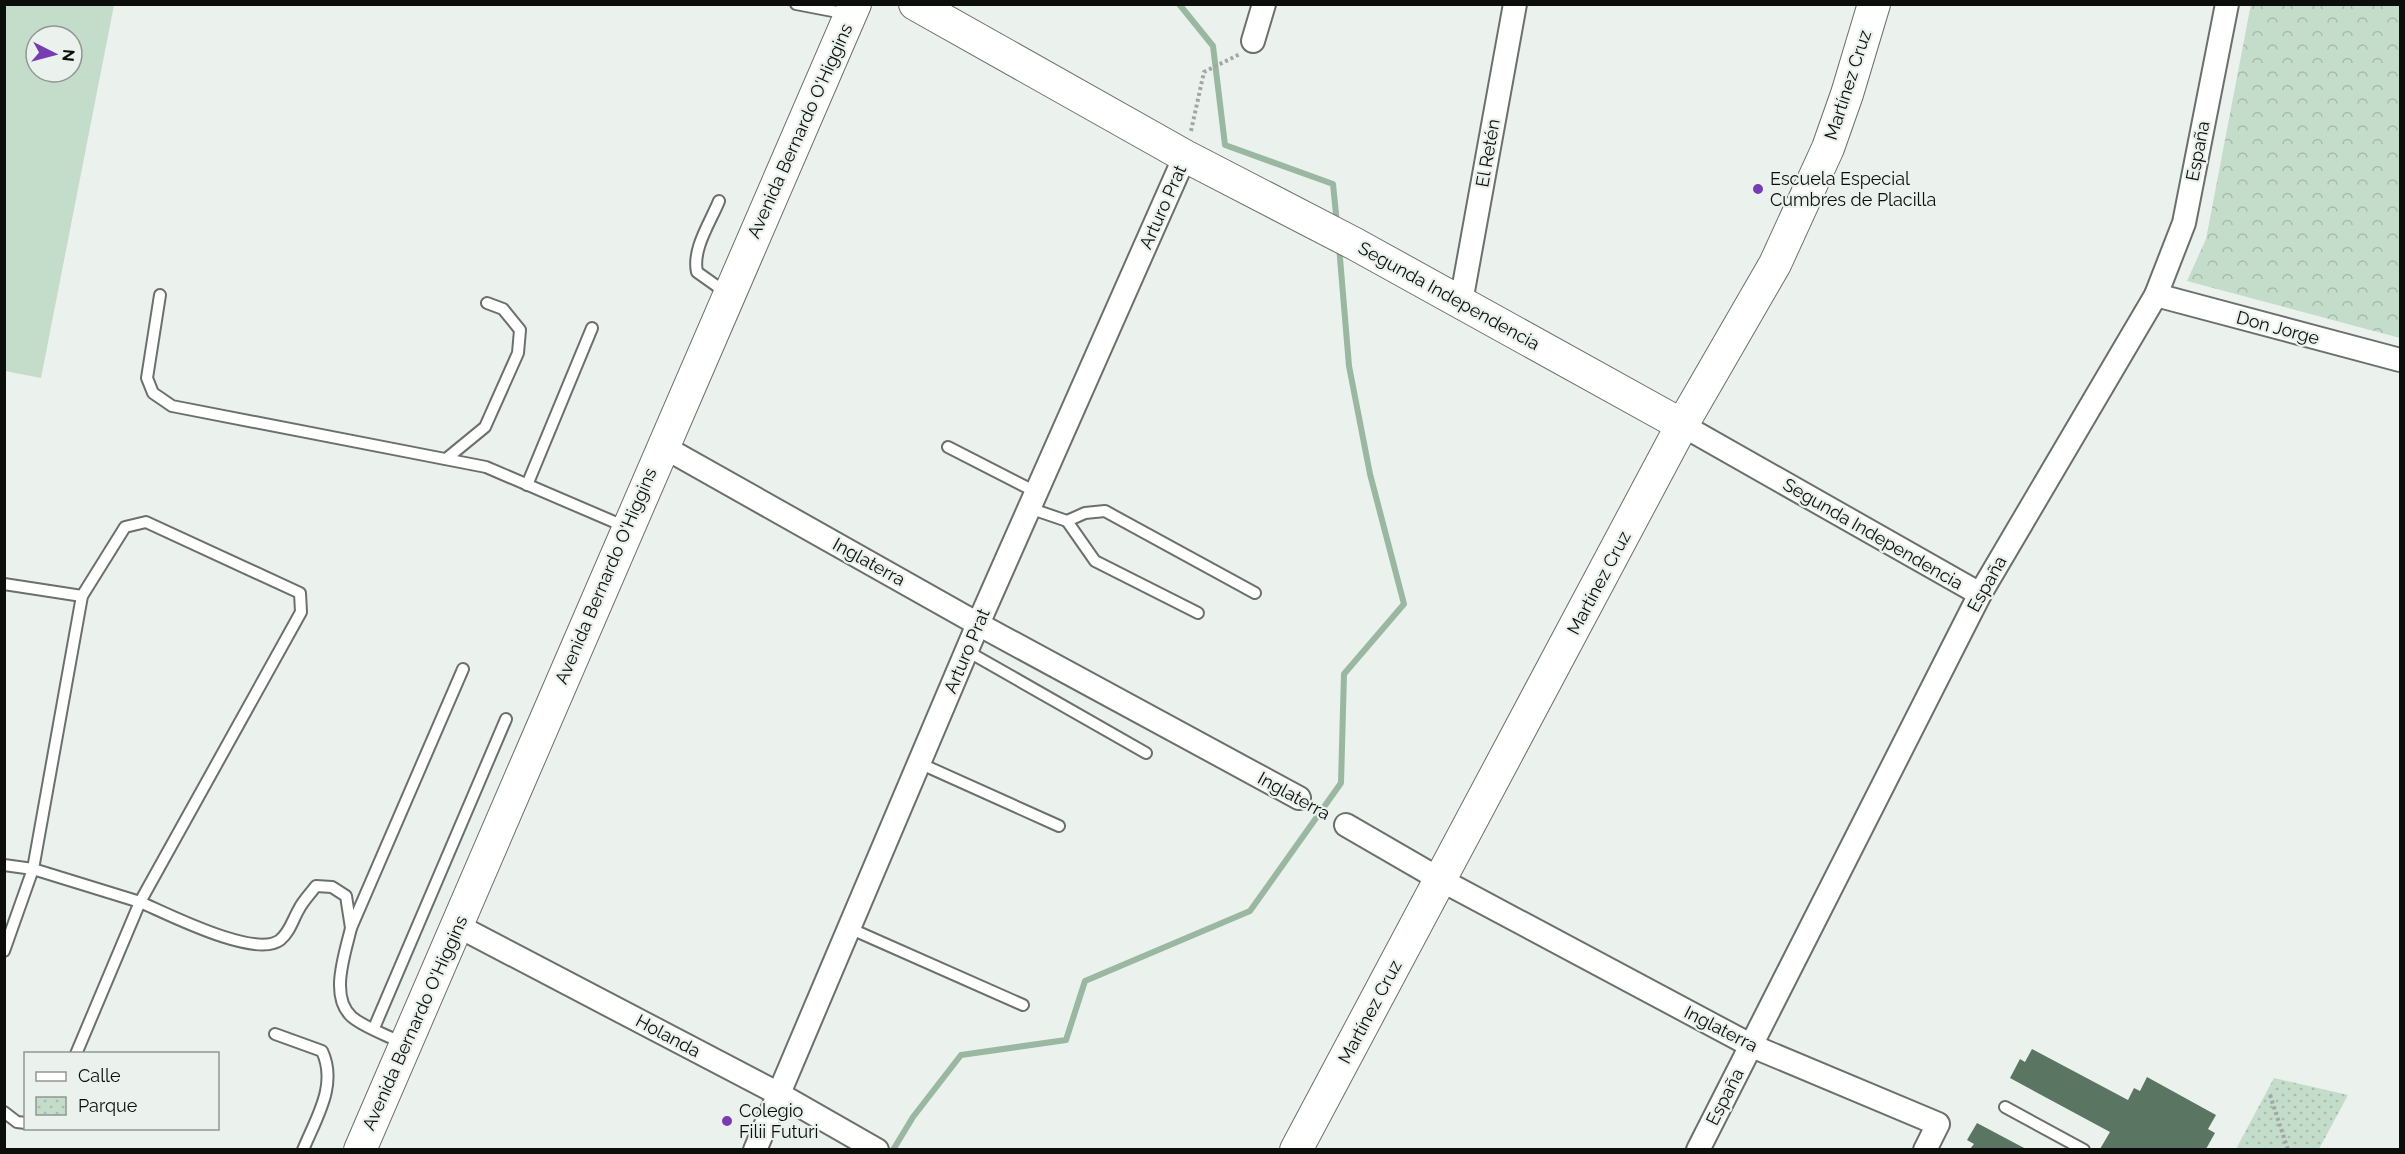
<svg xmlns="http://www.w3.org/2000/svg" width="2405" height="1154" font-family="Raleway,sans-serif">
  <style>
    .grass { fill: #c3ddca; fill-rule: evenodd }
    .forest { fill: url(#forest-crowns) }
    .park { fill: url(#park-dots) }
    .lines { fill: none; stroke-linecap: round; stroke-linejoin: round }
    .stream { stroke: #99b7a1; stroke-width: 6 }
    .building { fill: #5a7662 }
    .lane-casing { stroke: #6b706c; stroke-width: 14 }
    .street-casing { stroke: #6b706c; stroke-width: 26 }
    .secondary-casing { stroke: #6b706c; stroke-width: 34 }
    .path { stroke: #a2a7a3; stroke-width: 4; stroke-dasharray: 3 3; stroke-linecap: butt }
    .lane { stroke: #fff; stroke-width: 10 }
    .street { stroke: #fff; stroke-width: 22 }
    .secondary { stroke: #fff; stroke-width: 32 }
    .poi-dot { fill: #783cb2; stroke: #ebf1ec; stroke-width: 2 }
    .labels { text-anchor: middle; stroke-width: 4.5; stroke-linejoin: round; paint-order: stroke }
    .street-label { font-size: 18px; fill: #0c0e0c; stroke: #ebf1ec }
    .poi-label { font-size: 18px; fill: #0c0e0c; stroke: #ebf1ec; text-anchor: start }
  </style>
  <defs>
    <pattern id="forest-crowns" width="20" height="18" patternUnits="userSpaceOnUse" patternTransform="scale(1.5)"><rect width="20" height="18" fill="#c3ddca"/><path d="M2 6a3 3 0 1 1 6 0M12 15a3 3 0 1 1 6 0" fill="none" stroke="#a6bcac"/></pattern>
    <pattern id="park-dots" width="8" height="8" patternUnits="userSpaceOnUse" patternTransform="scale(1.5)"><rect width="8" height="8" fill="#c3ddca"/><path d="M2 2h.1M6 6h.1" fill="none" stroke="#a6bcac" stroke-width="1.8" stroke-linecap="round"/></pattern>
  </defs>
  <rect width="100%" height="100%" fill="#ebf1ec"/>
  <path class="grass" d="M4,5H114L41,378L5,371ZM36,36H72V72H36Z"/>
  <polygon class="forest" points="2251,4 2400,5 2400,338 2187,281 2206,239"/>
  <polygon class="park" points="2274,1078 2348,1095 2319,1149 2236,1149"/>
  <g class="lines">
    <g class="stream">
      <polyline points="1179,4 1213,46 1225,145 1333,184 1337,224"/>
      <polyline points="893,1150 913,1117 961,1055 1066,1040 1085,981 1250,911 1341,783 1344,674 1404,604 1370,474 1349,366 1339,246"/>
    </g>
  </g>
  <g class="building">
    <polygon points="2032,1049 2128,1100 2134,1088 2140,1091 2147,1077 2216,1115 2208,1129 2215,1133 2206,1149 2100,1149 2110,1132 2010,1078 2020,1059 2025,1062"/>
    <polygon points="1977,1123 2026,1149 1970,1149 1974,1144 1967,1140"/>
  </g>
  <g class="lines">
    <defs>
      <g id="lane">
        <polyline points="796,4 848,14"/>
        <path d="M719,201C710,223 692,249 697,272L728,294"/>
        <polyline points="160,295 147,378 153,393 172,406 486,467 626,527"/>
        <polyline points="948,447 1036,492"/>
        <polyline points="446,459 485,427 518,353 520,330 503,309 487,303"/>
        <polyline points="527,485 592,328"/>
        <polyline points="1029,508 1067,521 1085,513 1105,511 1255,593"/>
        <polyline points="1067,521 1095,561 1198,613"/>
        <polyline points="4,584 82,596"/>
        <polyline points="967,651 1146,753"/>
        <polyline points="919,763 1059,826"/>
        <polyline points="4,865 33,869 140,902 301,612 300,593 146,522 125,527 82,596 33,869 4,951"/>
        <polyline points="849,928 1023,1005"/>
        <polyline points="374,1028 506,719"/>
        <path d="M275,1034L322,1051C338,1085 316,1118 303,1150"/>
        <path d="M402,1043C387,1035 365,1028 352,1017C329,997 345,954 351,928L463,669"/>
        <path d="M76,1054L140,902C166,913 255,959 280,940C290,932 293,919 299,909C303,901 310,894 316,886L332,887L346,896L351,928"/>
        <polyline points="2005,1107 2084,1150"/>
        <polyline points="4,1112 17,1122 26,1123"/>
      </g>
      <g id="street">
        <polyline points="1253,41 1264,4"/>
        <polyline points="2156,295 2400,360"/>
        <polyline points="1461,302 1515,4"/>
        <polyline points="1682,425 1980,594"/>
        <polyline points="662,446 978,624 1299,798"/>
        <polyline points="1346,825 1441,880 1752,1046 1938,1124 1925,1150"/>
        <polyline points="458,926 779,1094 877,1150"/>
        <polyline points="755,1150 978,624 1185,156"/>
        <polyline points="1698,1150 1980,594 2156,295 2184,223 2227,4"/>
      </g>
      <g id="secondary">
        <polyline points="915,4 1185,156 1355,244 1682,425"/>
        <path d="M360,1150C525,768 689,386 855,4"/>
        <polyline points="1296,1150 1682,425 1775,264 1828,148 1847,94 1874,4"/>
      </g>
    </defs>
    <use href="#lane" class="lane-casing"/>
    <use href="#street" class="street-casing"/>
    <use href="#secondary" class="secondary-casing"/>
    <g class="path">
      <polyline points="1191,131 1204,72 1240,54"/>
      <polyline points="1315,808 1330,816"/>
      <polyline points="2270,1095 2288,1150"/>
    </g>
    <use href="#lane" class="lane"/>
    <use href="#street" class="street"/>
    <use href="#secondary" class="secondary"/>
  </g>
  <g class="poi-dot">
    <circle cx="1758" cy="189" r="6"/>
    <circle cx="727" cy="1121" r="6"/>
  </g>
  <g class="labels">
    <g class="street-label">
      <text transform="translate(1848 85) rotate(-72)" y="6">Martínez Cruz</text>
      <text transform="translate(800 131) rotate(-66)" y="6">Avenida Bernardo O'Higgins</text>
      <text transform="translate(2198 151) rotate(-79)" y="6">España</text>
      <text transform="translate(1488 153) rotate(-80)" y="6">El Retén</text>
      <text transform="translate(1163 207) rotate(-66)" y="6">Arturo Prat</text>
      <text transform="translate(1449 296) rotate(29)" y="6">Segunda Independencia</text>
      <text transform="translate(2278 328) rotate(15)" y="6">Don Jorge</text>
      <text transform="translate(1873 534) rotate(30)" y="6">Segunda Independencia</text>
      <text transform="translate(869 562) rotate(29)" y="6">Inglaterra</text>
      <text transform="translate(606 576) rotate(-67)" y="6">Avenida Bernardo O'Higgins</text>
      <text transform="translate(1599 583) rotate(-62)" y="6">Martínez Cruz</text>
      <text transform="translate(1987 584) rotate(-61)" y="6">España</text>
      <text transform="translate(967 651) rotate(-67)" y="6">Arturo Prat</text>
      <text transform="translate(1294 796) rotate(29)" y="6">Inglaterra</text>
      <text transform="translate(1370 1012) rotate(-62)" y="6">Martínez Cruz</text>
      <text transform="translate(415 1023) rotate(-66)" y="6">Avenida Bernardo O'Higgins</text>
      <text transform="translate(1721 1029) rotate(27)" y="6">Inglaterra</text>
      <text transform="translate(668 1036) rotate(28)" y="6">Holanda</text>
      <text transform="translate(1725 1097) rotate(-63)" y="6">España</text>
    </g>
    <g class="poi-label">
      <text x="1770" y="185">Escuela Especial<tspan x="1770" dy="21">Cumbres de Placilla</tspan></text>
      <text x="739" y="1117">Colegio<tspan x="739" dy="21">Filii Futuri</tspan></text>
    </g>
  </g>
  <rect width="2405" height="1154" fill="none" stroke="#0c0e0c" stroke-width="12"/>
  <rect x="24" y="1052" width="195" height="78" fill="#ebf1ec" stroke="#929692" stroke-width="1.5"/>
  <rect x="36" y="1072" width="30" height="9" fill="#ffffff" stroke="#929692" stroke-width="1.5"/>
  <text x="78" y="1082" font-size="18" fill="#0c0e0c">Calle</text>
  <rect x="36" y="1097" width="30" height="18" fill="url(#park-dots)" stroke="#929692" stroke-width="1.5"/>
  <text x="78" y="1112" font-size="18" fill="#0c0e0c">Parque</text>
  <g transform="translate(54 54) rotate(96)"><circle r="28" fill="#ebf1ec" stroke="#929692" stroke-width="1.5"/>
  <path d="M0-4.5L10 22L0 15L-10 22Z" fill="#783cb2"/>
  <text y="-9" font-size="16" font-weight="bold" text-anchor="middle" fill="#0c0e0c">N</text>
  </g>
</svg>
